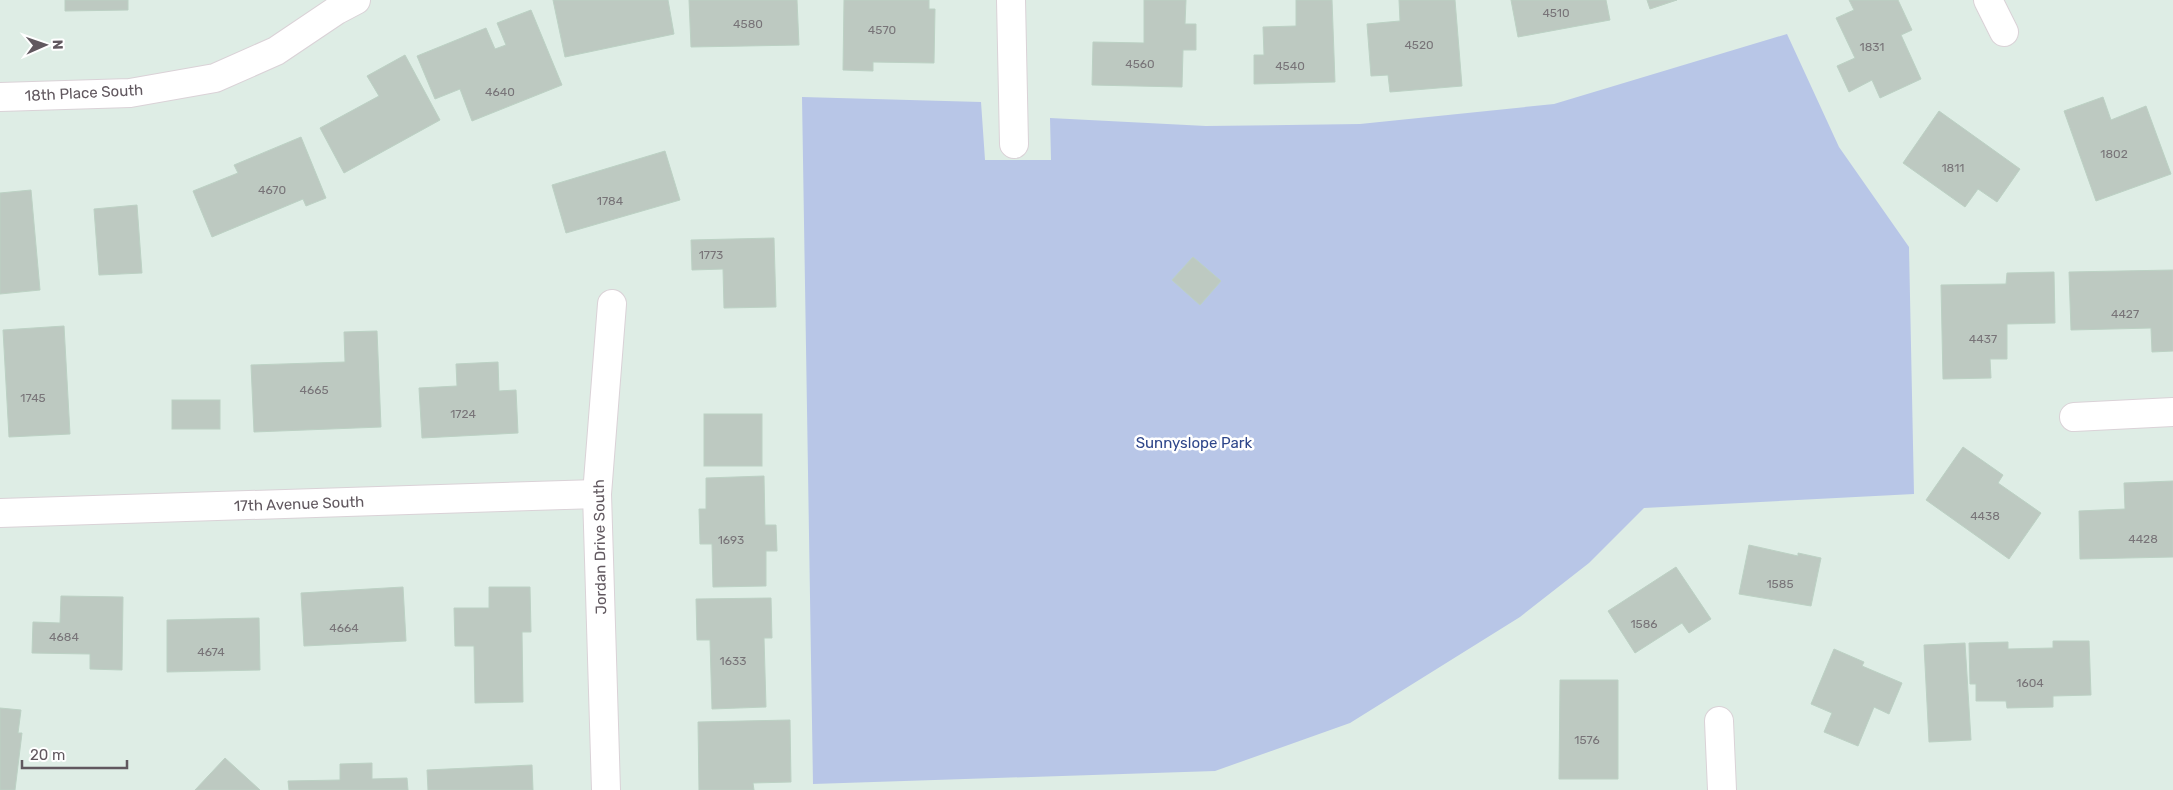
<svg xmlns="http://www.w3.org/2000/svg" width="2173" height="790" font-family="Rubik,sans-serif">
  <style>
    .green { fill: #b8c6e7 }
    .building { fill: #bdc9c1; stroke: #bcd1c4 }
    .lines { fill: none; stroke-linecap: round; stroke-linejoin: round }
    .minor-casing { stroke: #dad2d7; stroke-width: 30 }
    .minor { stroke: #fff; stroke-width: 28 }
    .labels { text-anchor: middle; stroke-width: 5; stroke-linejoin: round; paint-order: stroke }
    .number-label { font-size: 12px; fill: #787478 }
    .street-label { font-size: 15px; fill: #61585f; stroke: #fff }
    .park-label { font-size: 15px; fill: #2e468a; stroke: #fff }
  </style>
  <rect width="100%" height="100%" fill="#deede5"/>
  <polygon class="green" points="1787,34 1839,147 1909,247 1914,494 1644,508 1589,563 1520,617 1350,723 1215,771 813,784 802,97 981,102 985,160 1051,160 1050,118 1206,126 1360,124 1554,104"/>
  <g class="building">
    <polygon points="65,0 128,0 128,10 65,11"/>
    <polygon points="553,0 668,0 674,34 565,57"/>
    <polygon points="689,0 797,0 799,45 691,47"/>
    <polygon points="844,0 929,0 929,9 935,9 934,63 873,62 873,71 843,70"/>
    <polygon points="1144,0 1186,0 1185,24 1196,24 1196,50 1183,50 1182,87 1092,85 1093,42 1144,43"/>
    <polygon points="1296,0 1332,0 1335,82 1254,84 1254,55 1264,55 1263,27 1296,26"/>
    <polygon points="1399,0 1455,0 1462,86 1390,92 1388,75 1371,76 1367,24 1400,21"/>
    <polygon points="1511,0 1606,0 1610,20 1518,37"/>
    <polygon points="1647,0 1677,0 1650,9"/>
    <polygon points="1849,0 1898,0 1912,30 1901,35 1921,79 1880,98 1872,80 1849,92 1837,66 1855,58 1836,18 1854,10"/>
    <polygon points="531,10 562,85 472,121 460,89 435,99 417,56 486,28 495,49 506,45 497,23"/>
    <polygon points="405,55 440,120 344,173 320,128 379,96 367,76"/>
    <polygon points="2103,97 2111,120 2146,106 2171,174 2096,201 2064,111"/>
    <polygon points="1939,111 2020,169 1997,202 1978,189 1965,207 1903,163"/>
    <polygon points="301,137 326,198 306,206 303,199 212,237 193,191 238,173 234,165"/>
    <polygon points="665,151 680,200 566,233 552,185"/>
    <polygon points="31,190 40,290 0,294 0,193"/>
    <polygon points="137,205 142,273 99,275 94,209"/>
    <polygon points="774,238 776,307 724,308 723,269 692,270 691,240"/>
    <polygon points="1193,257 1221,281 1200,305 1172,280"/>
    <polygon points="2173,270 2173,351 2152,352 2151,328 2071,330 2069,272"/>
    <polygon points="2054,272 2055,323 2007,324 2007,359 1990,359 1991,378 1943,379 1941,285 2006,284 2007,273"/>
    <polygon points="64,326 70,434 9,437 3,330"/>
    <polygon points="377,331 381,427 254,432 251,365 345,362 344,332"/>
    <polygon points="498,362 499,391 516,390 518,433 422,438 419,388 457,386 456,364"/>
    <rect x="172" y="400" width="48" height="29"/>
    <rect x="704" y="414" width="58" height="52"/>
    <polygon points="1963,447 2003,475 1998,483 2041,513 2009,559 1926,500"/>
    <polygon points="764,476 765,525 776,525 777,551 766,551 766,586 713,587 712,544 700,544 699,509 706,509 706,478"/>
    <polygon points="2173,481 2173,557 2080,559 2079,511 2125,509 2124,483"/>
    <polygon points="1749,545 1798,556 1798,553 1821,558 1811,606 1739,594"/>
    <polygon points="1676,567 1711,619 1689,633 1682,623 1635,653 1608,611"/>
    <polygon points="403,587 406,641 304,646 301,593"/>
    <polygon points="489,587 530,587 531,632 522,632 523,702 475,703 474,646 455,646 454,608 489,608"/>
    <polygon points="61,596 123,597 122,670 90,669 90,654 32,653 33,622 60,623"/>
    <polygon points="771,598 772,638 764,638 766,707 712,709 710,640 697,640 696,599"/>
    <polygon points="259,618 260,670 167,672 167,620"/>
    <polygon points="2053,641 2089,641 2091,695 2053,696 2053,707 2007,708 2006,701 1976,701 1976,684 1970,684 1969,643 2008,642 2008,649 2053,648"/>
    <polygon points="1965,643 1971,740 1929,742 1924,645"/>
    <polygon points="1834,649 1864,662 1862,666 1902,683 1889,714 1874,707 1858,746 1824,732 1832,713 1811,704"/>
    <polygon points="1560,680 1618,680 1618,779 1559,779"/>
    <polygon points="0,708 21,710 18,733 22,733 15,790 0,790"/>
    <polygon points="790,720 791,782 753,783 754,790 699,790 698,722"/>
    <polygon points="225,758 260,790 195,790"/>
    <polygon points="372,763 372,779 407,778 408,790 289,790 288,781 340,780 340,764"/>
    <polygon points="532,765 533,790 428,790 427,770"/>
  </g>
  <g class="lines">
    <defs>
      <g id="minor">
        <polyline points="1011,0 1014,144"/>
        <polyline points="1988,0 2004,32"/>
        <polyline points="0,97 130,93 215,78 276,51 337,10 356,0"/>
        <polyline points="2074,417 2173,412"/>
        <polyline points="0,513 597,494"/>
        <polyline points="1719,721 1722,790"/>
        <polyline points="606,790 597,494 612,304"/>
      </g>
    </defs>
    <use href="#minor" class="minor-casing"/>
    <use href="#minor" class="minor"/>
  </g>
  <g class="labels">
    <g class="number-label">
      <text x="1556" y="17">4510</text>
      <text x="748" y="28">4580</text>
      <text x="882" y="34">4570</text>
      <text x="1419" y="49">4520</text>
      <text x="1872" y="51">1831</text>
      <text x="1140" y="68">4560</text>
      <text x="1290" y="70">4540</text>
      <text x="500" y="96">4640</text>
      <text x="2114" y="158">1802</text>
      <text x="1953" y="172">1811</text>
      <text x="272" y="194">4670</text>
      <text x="610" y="205">1784</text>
      <text x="711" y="259">1773</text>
      <text x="2125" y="318">4427</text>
      <text x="1983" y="343">4437</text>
      <text x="314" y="394">4665</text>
      <text x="33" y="402">1745</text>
      <text x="463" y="418">1724</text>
      <text x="1985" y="520">4438</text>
      <text x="2143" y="543">4428</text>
      <text x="731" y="544">1693</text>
      <text x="1780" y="588">1585</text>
      <text x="1644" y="628">1586</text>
      <text x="344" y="632">4664</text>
      <text x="64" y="641">4684</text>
      <text x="211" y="656">4674</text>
      <text x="733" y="665">1633</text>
      <text x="2030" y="687">1604</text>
      <text x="1587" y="744">1576</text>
    </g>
    <g class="street-label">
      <text transform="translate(84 93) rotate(-3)" y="5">18th Place South</text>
      <text transform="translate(299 504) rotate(-2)" y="5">17th Avenue South</text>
      <text transform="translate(600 547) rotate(-91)" y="5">Jordan Drive South</text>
    </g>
    <g class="park-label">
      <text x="1194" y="448">Sunnyslope Park</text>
    </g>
  </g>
  <g transform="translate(45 45) rotate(88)" stroke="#ffffff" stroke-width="4" paint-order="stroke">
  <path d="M0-4L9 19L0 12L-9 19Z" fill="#61585f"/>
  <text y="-8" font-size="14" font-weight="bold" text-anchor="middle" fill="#61585f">N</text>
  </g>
  <path d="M22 760v8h105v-8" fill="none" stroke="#61585f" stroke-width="2.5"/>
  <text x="30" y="760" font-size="15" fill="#61585f" stroke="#ffffff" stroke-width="4" paint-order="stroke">20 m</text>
</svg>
